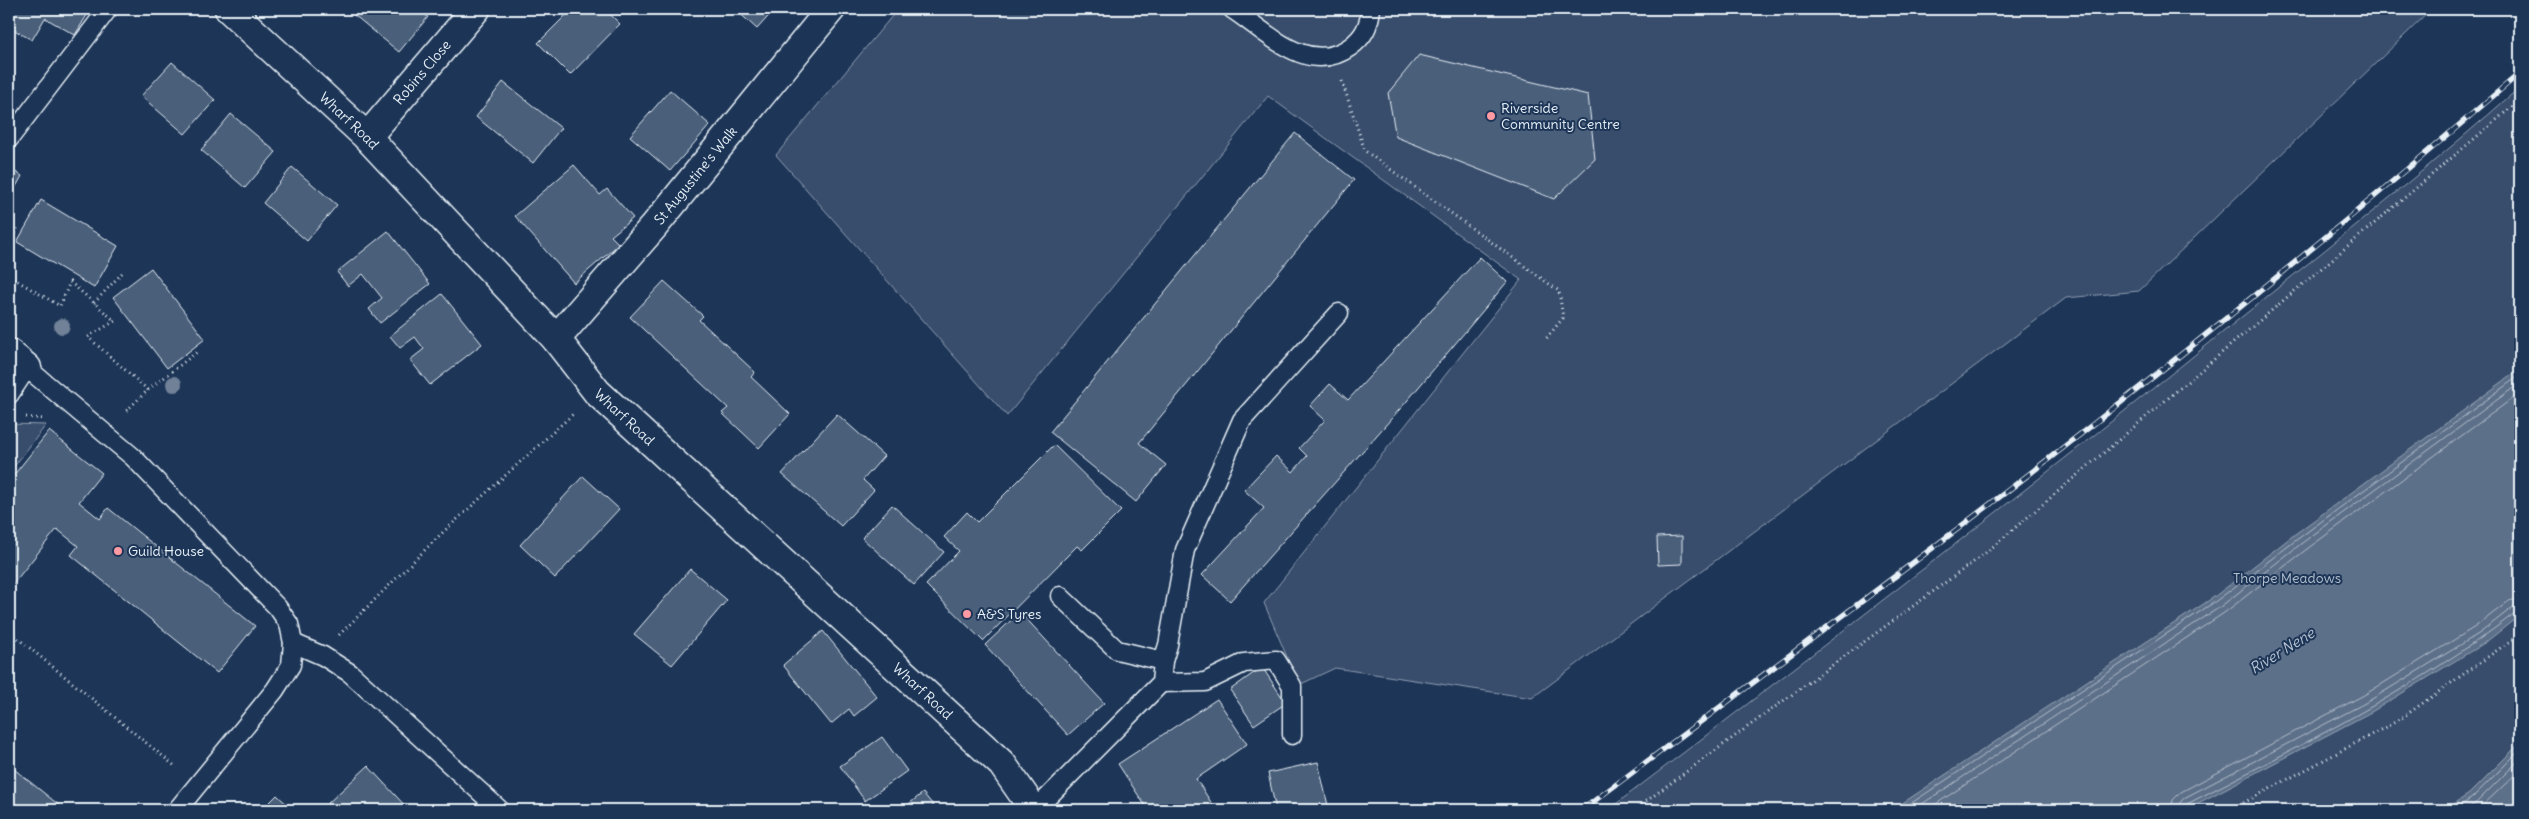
<svg xmlns="http://www.w3.org/2000/svg" width="2529" height="819" font-family="Delius,sans-serif">
  <style>
    .green { fill: #374d6c; stroke: #909fb2 }
    .water { fill: #5d7089; stroke: #95a4b5 }
    .lines { fill: none; stroke-linecap: round; stroke-linejoin: round }
    .shore { stroke: #b0bdcc; stroke-width: 1 }
    .building { fill: #495e7a; stroke: #e8f1f8 }
    .lane-casing { stroke: #e8f1f8; stroke-width: 21 }
    .street-casing { stroke: #e8f1f8; stroke-width: 31 }
    .path { stroke: #e8f1f8; stroke-width: 3; stroke-dasharray: 1 4; stroke-linecap: butt }
    .lane { stroke: #1d3557; stroke-width: 18 }
    .street { stroke: #1d3557; stroke-width: 28 }
    .rail-casing { stroke: #e8f1f8; stroke-width: 5.5 }
    .rail { stroke: #1d3557; stroke-width: 4; stroke-dasharray: 11; stroke-linecap: butt }
    .tree { fill: #708198 }
    .poi-dot { fill: #ff9aa2; stroke: #1d3557; stroke-width: 2 }
    .labels { text-anchor: middle; stroke-width: 4; stroke-linejoin: round; paint-order: stroke }
    .street-label { font-size: 14px; fill: #e8f1f8; stroke: #1d3557 }
    .poi-label { font-size: 14px; fill: #e8f1f8; stroke: #1d3557; text-anchor: start }
    .park-label { font-size: 14px; fill: #b3c0ce; stroke: #1d3557 }
    .water-label { font-size: 15px; font-style: italic; fill: #b7c4d1; stroke: #1d3557 }
  </style>
  <rect width="100%" height="100%" fill="#1d3557"/>
  <filter id="ink" filterUnits="userSpaceOnUse"><feTurbulence type="fractalNoise" baseFrequency=".02" numOctaves="2"/><feDisplacementMap in="SourceGraphic" scale="10" xChannelSelector="R" yChannelSelector="G"/><feConvolveMatrix kernelMatrix="1 2 1 2 8 2 1 2 1" color-interpolation-filters="sRGB"/></filter>
  <g filter="url(#ink)">
    <g class="green">
      <polygon points="898,9 2432,9 2139,291 2066,298 1532,698 1335,668 1299,685 1264,603 1521,280 1268,96 1007,416 776,155"/>
      <path d="M2520,87V810H1608C1827,644 2045,477 2259,303C2347,232 2436,162 2520,87Z"/>
      <polygon points="10,424 46,425 9,473 9,427"/>
    </g>
    <g class="water">
      <polygon points="2520,369 2520,615 2486,642 2373,711 2185,810 1892,810 2214,597 2295,534"/>
      <polygon points="2520,743 2520,810 2445,810 2469,794"/>
    </g>
    <g class="lines">
      <g class="shore">
        <polyline points="1901,810 2216,601 2299,538 2520,375"/>
        <polyline points="1913,810 2220,607 2302,543 2520,383"/>
        <polyline points="1927,810 2224,613 2307,549 2520,393"/>
        <polyline points="2171,810 2173,800 2181,792 2364,695 2475,627 2509,601 2520,598"/>
        <polyline points="2178,810 2179,804 2184,798 2367,702 2480,633 2513,607 2520,606"/>
        <path d="M2184,810L2187,804C2299,746 2415,690 2515,613L2520,612"/>
        <polyline points="2454,810 2472,798 2520,750"/>
        <polyline points="2465,810 2476,803 2520,759"/>
        <polyline points="2478,810 2520,770"/>
      </g>
    </g>
    <g class="building">
      <polygon points="9,9 76,9 87,15 75,35 45,18 32,40 9,27"/>
      <polygon points="347,9 417,9 428,17 399,52"/>
      <polygon points="572,9 605,9 620,24 570,75 538,43"/>
      <polygon points="735,9 775,9 757,29"/>
      <polygon points="1419,55 1588,95 1595,159 1554,199 1396,137 1388,93"/>
      <polygon points="172,62 215,100 185,134 141,96"/>
      <polygon points="503,82 561,128 533,163 476,117"/>
      <polygon points="670,90 710,125 670,171 630,136"/>
      <polygon points="231,114 276,152 245,188 201,150"/>
      <polygon points="1295,133 1354,180 1139,443 1166,465 1136,502 1050,432"/>
      <polygon points="574,165 600,195 607,189 633,218 611,236 619,244 574,283 515,216"/>
      <polygon points="292,167 337,205 307,241 263,203"/>
      <polygon points="9,168 22,176 9,199"/>
      <polygon points="41,200 118,246 94,288 17,242"/>
      <polygon points="388,231 430,284 380,323 369,309 382,298 363,274 348,286 337,272"/>
      <polygon points="1480,257 1507,282 1407,401 1230,601 1202,575 1264,508 1244,490 1276,456 1293,472 1307,456 1299,448 1325,420 1310,406 1330,384 1348,400"/>
      <polygon points="151,268 205,339 167,368 113,297"/>
      <polygon points="664,281 703,316 699,320 755,372 751,377 790,414 759,448 722,413 728,408 630,317"/>
      <polygon points="442,294 482,344 430,385 410,360 424,349 415,337 400,348 390,336"/>
      <polygon points="837,414 884,456 863,480 874,490 841,526 782,474"/>
      <polygon points="49,431 102,473 79,502 100,519 108,508 255,626 217,673 71,555 78,546 57,529 9,589 9,481"/>
      <polygon points="1054,445 1121,511 1082,550 1077,546 983,641 926,585 959,551 944,537 967,512 977,522"/>
      <polygon points="583,476 619,509 555,578 520,545"/>
      <polygon points="892,505 944,552 914,585 862,538"/>
      <polygon points="1682,536 1682,564 1658,565 1657,537"/>
      <polygon points="690,569 727,600 672,665 634,634"/>
      <polygon points="1020,612 1104,703 1068,735 985,645"/>
      <polygon points="823,631 877,697 854,716 849,709 831,724 783,665"/>
      <polygon points="1262,667 1286,703 1254,725 1230,690"/>
      <polygon points="1217,699 1247,744 1196,779 1216,810 1161,810 1159,807 1148,810 1118,764"/>
      <polygon points="882,737 907,771 865,801 840,766"/>
      <polygon points="1318,762 1329,810 1276,810 1268,773"/>
      <polygon points="9,765 65,810 9,810"/>
      <polygon points="368,766 409,810 333,810 327,804"/>
      <polygon points="923,793 937,810 901,810"/>
      <polygon points="277,795 293,810 262,810"/>
    </g>
    <g class="lines">
      <defs>
        <g id="lane">
          <path d="M1232,9C1267,32 1308,77 1350,47C1364,37 1369,26 1371,9"/>
          <polyline points="9,139 108,9"/>
          <polyline points="9,395 27,368 133,457 278,608 289,624 293,643 291,665 275,690 177,810"/>
          <polyline points="1060,596 1117,650 1163,661"/>
          <polyline points="293,643 323,656 350,673 500,810"/>
          <polyline points="1161,683 1205,682 1244,663 1276,660 1292,686 1292,735"/>
          <polyline points="1035,810 1161,683 1163,661 1168,645 1185,550 1242,420 1339,313"/>
        </g>
        <g id="street">
          <path id="s1" d="M229,9L367,137L556,339L597,392L1002,764L1034,810"/>
          <path id="s2" d="M367,137L476,9"/>
          <path id="s3" d="M556,339L655,225L831,9"/>
          <polyline points="9,353 27,368"/>
        </g>
      </defs>
      <use href="#lane" class="lane-casing"/>
      <use href="#street" class="street-casing"/>
      <g class="path">
        <polyline points="1342,81 1365,151 1559,291 1563,318 1545,340"/>
        <polyline points="9,253 18,226"/>
        <polyline points="9,276 60,306 70,282 115,321 88,337 148,390 124,413"/>
        <polyline points="94,303 124,271"/>
        <polyline points="148,390 197,352"/>
        <polyline points="26,417 42,419"/>
        <polyline points="10,632 176,767"/>
        <polyline points="339,635 441,534 573,414"/>
        <polyline points="1634,810 1983,555 2520,100"/>
        <polyline points="2230,810 2399,720 2520,634"/>
      </g>
      <use href="#lane" class="lane"/>
      <use href="#street" class="street"/>
      <defs>
        <path id="rail" d="M1582,810C1717,709 1852,610 1985,508C2168,368 2346,223 2520,73"/>
      </defs>
      <use href="#rail" class="rail-casing"/>
      <use href="#rail" class="rail"/>
    </g>
    <g class="tree">
      <circle cx="62" cy="326" r="8"/>
      <circle cx="174" cy="384" r="8"/>
    </g>
  </g>
  <g class="poi-dot">
    <circle cx="1491" cy="116" r="5"/>
    <circle cx="118" cy="551" r="5"/>
    <circle cx="967" cy="614" r="5"/>
  </g>
  <g class="labels">
    <g class="street-label">
      <text dy="5" stroke="none"><textPath href="#s2" startOffset="85">Robins Close</textPath></text>
      <text dy="5" stroke="none"><textPath href="#s1" startOffset="164">Wharf Road</textPath></text>
      <text dy="5" stroke="none"><textPath href="#s3" startOffset="215">St Augustine's Walk</textPath></text>
      <text dy="5" stroke="none"><textPath href="#s1" startOffset="569">Wharf Road</textPath></text>
      <text dy="5" stroke="none"><textPath href="#s1" startOffset="974">Wharf Road</textPath></text>
    </g>
    <g class="poi-label">
      <text x="1501" y="113">Riverside<tspan x="1501" dy="16">Community Centre</tspan></text>
      <text x="128" y="556">Guild House</text>
      <text x="977" y="619">A&amp;S Tyres</text>
    </g>
    <g class="park-label">
      <text x="2287" y="583">Thorpe Meadows</text>
    </g>
    <g class="water-label">
      <text transform="translate(2282 651) rotate(-32)" y="5">River Nene</text>
    </g>
  </g>
  <rect width="2529" height="819" fill="none" stroke="#1d3557" stroke-width="30"/>
  <rect x="15" y="15" width="2499" height="789" fill="none" stroke="#e8f1f8" stroke-width="2" filter="url(#ink)"/>
</svg>
